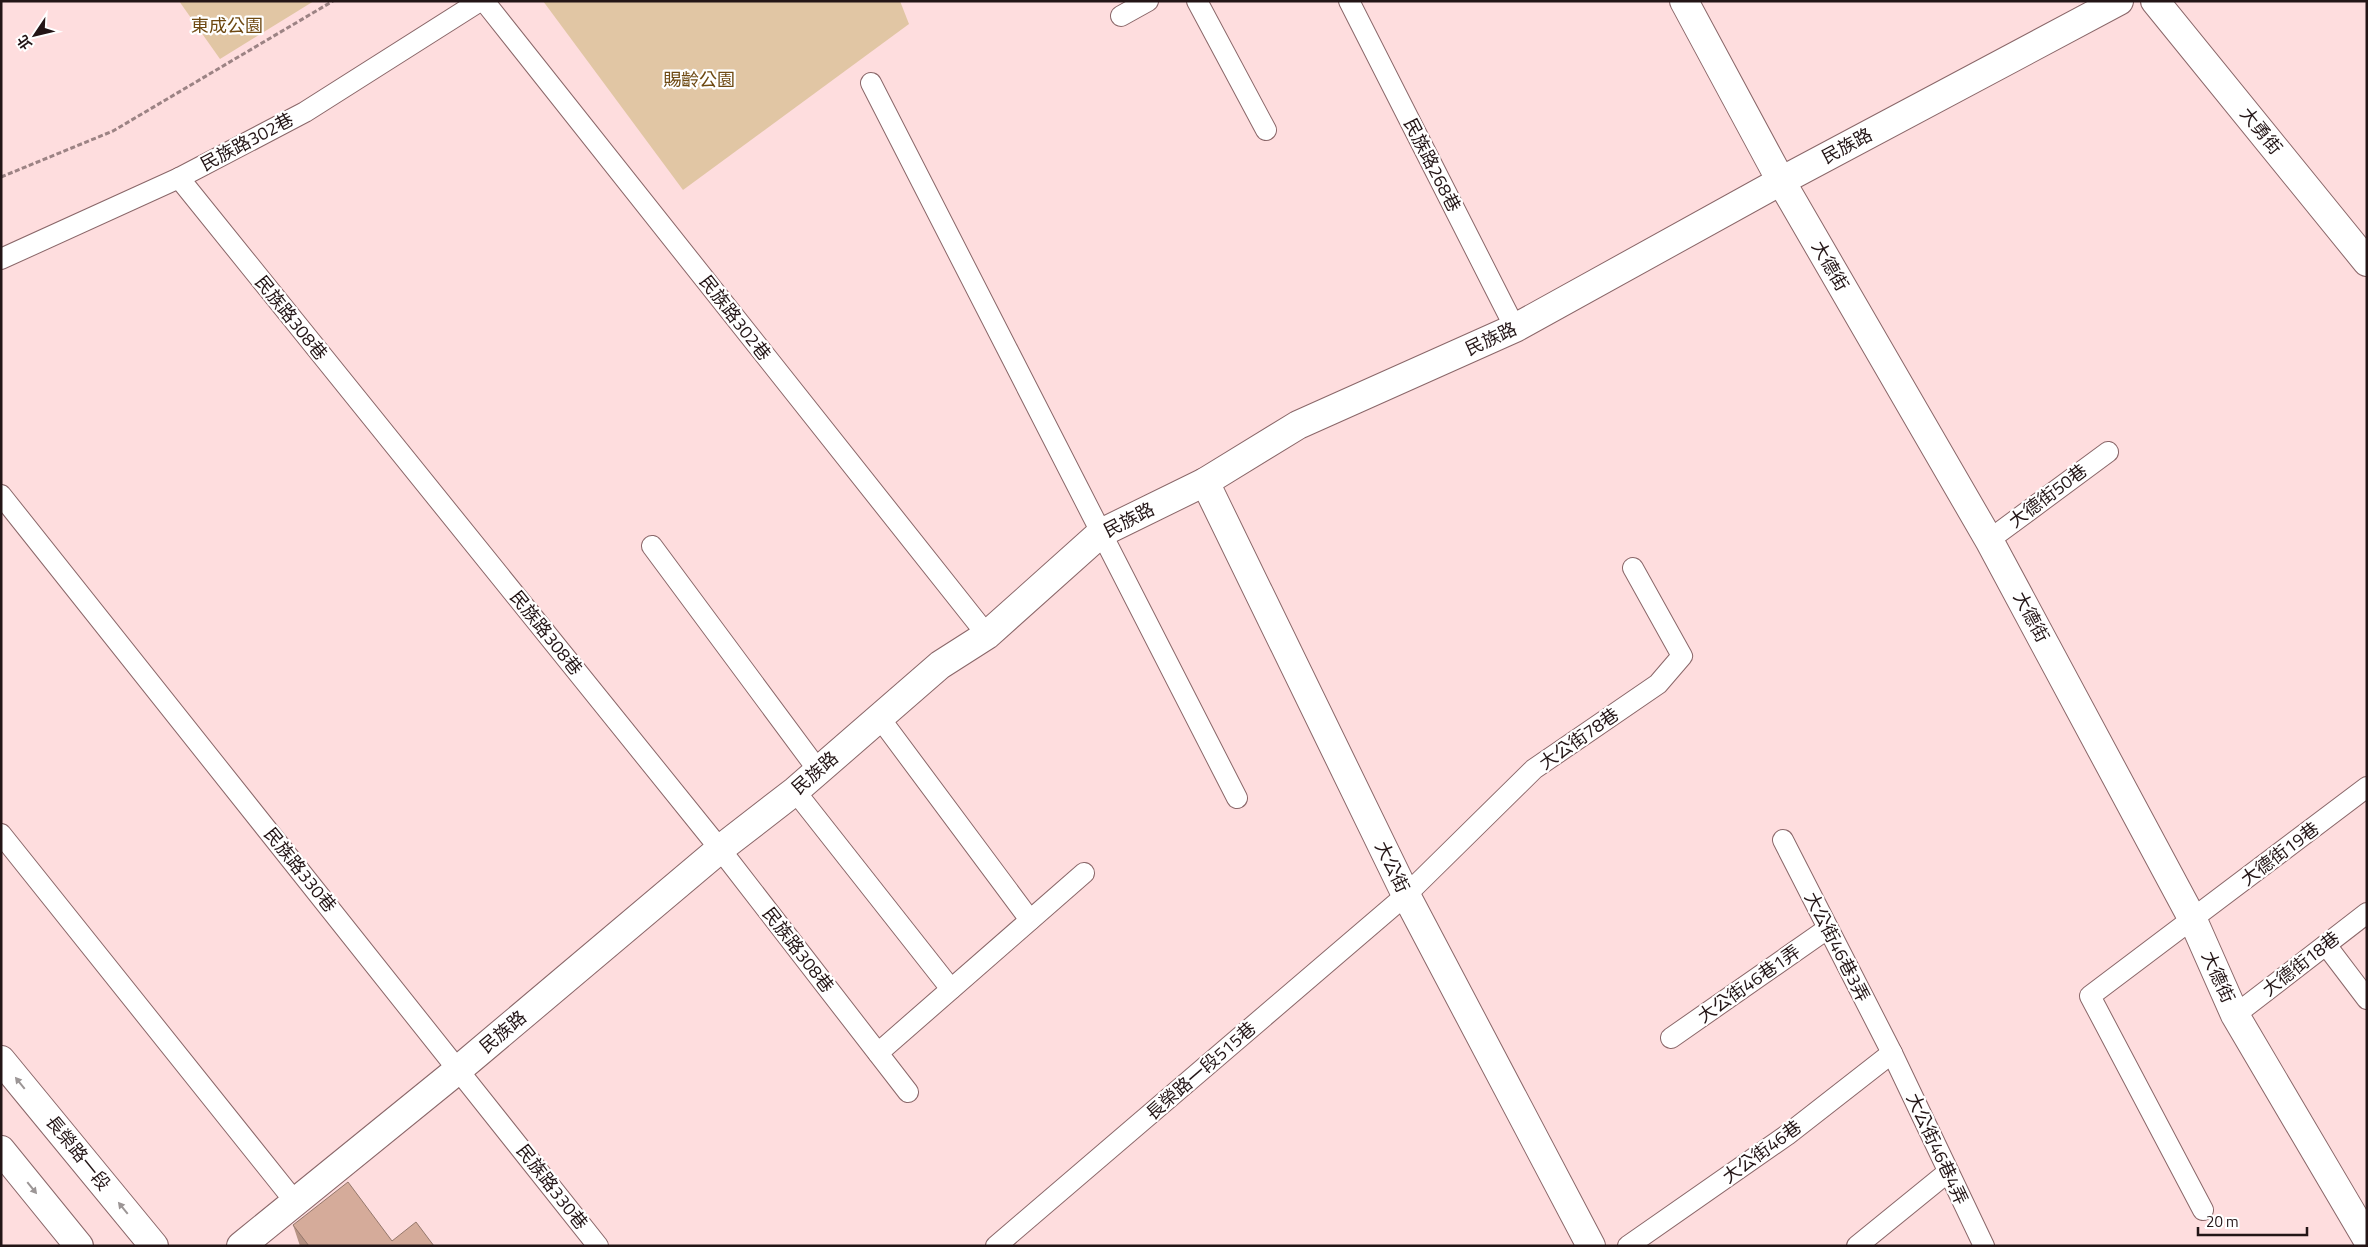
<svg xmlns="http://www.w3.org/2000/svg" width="2368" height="1247" font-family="'Titillium Web','Noto Sans TC',sans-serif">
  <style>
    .green { fill: #e1c6a4 }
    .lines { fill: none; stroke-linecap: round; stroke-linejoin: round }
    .service-casing { stroke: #8a6769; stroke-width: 22 }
    .minor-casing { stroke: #8a6769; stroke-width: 30 }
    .secondary-casing { stroke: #8a6769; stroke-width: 30 }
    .path { stroke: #9c8384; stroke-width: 3; stroke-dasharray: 5 2.5; stroke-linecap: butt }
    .service { stroke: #fff; stroke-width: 20 }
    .minor { stroke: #fff; stroke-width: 28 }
    .secondary { stroke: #fff; stroke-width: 28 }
    .wall { fill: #b79384 }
    .building { fill: #d5ab9a; stroke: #95786c }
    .oneway { fill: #9c9696 }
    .labels { text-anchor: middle; stroke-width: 4.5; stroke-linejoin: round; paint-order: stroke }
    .park-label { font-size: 18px; fill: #6e4912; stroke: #fff }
    .street-label { font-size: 18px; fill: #231516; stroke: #fff }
  </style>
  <rect width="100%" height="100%" fill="#feddde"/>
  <g class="green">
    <polygon points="179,1 314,1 220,59"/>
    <polygon points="543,1 900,1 909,24 683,190"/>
  </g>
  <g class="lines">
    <defs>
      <g id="service">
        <polyline points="484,1 987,635"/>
        <polyline points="1197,1 1266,130"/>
        <polyline points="1349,1 1515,328"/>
        <polyline points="1121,16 1148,1"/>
        <polyline points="871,83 1237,798"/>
        <polyline points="179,178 720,849 908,1092"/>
        <polyline points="1,259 179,178 305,112 480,1"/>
        <polyline points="1,495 598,1246"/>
        <polyline points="1989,540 2108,452"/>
        <polyline points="652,546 818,770"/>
        <polyline points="879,717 1030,920"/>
        <polyline points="795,791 951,989"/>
        <polyline points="1,834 296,1203"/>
        <polyline points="1783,840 1892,1053 1984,1246"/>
        <polyline points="2326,945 2367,999"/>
        <polyline points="2235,1015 2367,913"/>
        <polyline points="1671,1038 1827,929"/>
        <polyline points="878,1053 1084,873"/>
        <polyline points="2203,1210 2090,996 2367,787"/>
        <polyline points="996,1246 1406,895 1534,769 1658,684 1682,656 1633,568"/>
        <polyline points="1628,1246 1787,1135 1892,1053"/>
        <polyline points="1857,1246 1948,1172"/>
      </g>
      <g id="minor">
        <polyline points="1684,1 1781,181 1989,540 2193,920 2235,1015 2367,1239"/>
        <polyline points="2155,1 2367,262"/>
        <polyline points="1205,482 1406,895 1591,1246"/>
        <polyline points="241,1246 459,1069 720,849 795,791 940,665 987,635 1101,533 1205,482 1298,425 1515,328 1781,181 2119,1"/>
      </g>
      <g id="secondary">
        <polyline points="1,1060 154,1246"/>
        <polyline points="1,1150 79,1246"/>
      </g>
    </defs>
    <use href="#service" class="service-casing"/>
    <use href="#minor" class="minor-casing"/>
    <use href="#secondary" class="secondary-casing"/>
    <polyline class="path" points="1,177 113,131 333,1"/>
    <use href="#service" class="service"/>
    <use href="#minor" class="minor"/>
    <use href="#secondary" class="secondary"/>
  </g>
  <polygon class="wall" points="293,1225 392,1241 434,1246 300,1246"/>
  <polygon class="building" points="348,1182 392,1241 416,1222 434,1246 309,1246 293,1225"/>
  <defs><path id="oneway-solid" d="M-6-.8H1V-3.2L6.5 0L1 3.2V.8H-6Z" transform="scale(1.25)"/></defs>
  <g class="oneway">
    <use href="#oneway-solid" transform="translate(20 1083) rotate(-129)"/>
    <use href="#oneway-solid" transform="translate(32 1188) rotate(51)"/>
    <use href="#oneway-solid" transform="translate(123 1208) rotate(-129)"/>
  </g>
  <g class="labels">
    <g class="park-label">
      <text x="227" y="32">東成公園</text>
      <text x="699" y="86">賜齡公園</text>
    </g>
    <g class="street-label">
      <text transform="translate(2261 131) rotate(51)" y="6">大勇街</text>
      <text transform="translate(247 142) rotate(-28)" y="6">民族路302巷</text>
      <text transform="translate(1847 146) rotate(-28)" y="6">民族路</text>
      <text transform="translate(1432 165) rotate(63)" y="6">民族路268巷</text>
      <text transform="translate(1830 266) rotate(60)" y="6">大德街</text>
      <text transform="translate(291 318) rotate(51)" y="6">民族路308巷</text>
      <text transform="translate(735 318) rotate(52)" y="6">民族路302巷</text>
      <text transform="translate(1491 339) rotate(-25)" y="6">民族路</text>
      <text transform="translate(2048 496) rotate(-37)" y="6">大德街50巷</text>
      <text transform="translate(1129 520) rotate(-27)" y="6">民族路</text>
      <text transform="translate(2031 617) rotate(62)" y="6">大德街</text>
      <text transform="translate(546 633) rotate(51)" y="6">民族路308巷</text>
      <text transform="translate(1579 739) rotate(-35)" y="6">大公街78巷</text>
      <text transform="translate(815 773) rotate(-41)" y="6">民族路</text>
      <text transform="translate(2280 854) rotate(-37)" y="6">大德街19巷</text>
      <text transform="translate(1392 867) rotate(64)" y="6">大公街</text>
      <text transform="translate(300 870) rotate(51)" y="6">民族路330巷</text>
      <text transform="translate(1837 947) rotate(63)" y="6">大公街46巷3弄</text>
      <text transform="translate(798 950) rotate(52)" y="6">民族路308巷</text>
      <text transform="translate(2301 964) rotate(-38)" y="6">大德街18巷</text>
      <text transform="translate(2218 977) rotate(66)" y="6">大德街</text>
      <text transform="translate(1749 984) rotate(-35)" y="6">大公街46巷1弄</text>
      <text transform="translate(503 1032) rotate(-40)" y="6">民族路</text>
      <text transform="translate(1201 1071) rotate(-41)" y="6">長榮路一段515巷</text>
      <text transform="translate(1937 1149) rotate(65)" y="6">大公街46巷4弄</text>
      <text transform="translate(1762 1152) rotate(-36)" y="6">大公街46巷</text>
      <text transform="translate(78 1153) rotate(51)" y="6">長榮路一段</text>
      <text transform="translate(552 1187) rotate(52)" y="6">民族路330巷</text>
    </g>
  </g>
  <rect width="2368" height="1247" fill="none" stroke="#231516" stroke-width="5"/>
  <g transform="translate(35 35) rotate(235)" stroke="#ffffff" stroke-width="4" paint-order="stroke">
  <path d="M0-4L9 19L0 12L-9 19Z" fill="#231516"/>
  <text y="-8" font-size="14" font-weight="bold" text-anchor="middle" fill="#231516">北</text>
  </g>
  <path d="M2198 1227v8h109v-8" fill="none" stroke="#231516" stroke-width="2.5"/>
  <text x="2206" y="1227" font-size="15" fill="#231516" stroke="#ffffff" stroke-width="4" paint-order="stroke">20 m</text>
</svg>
